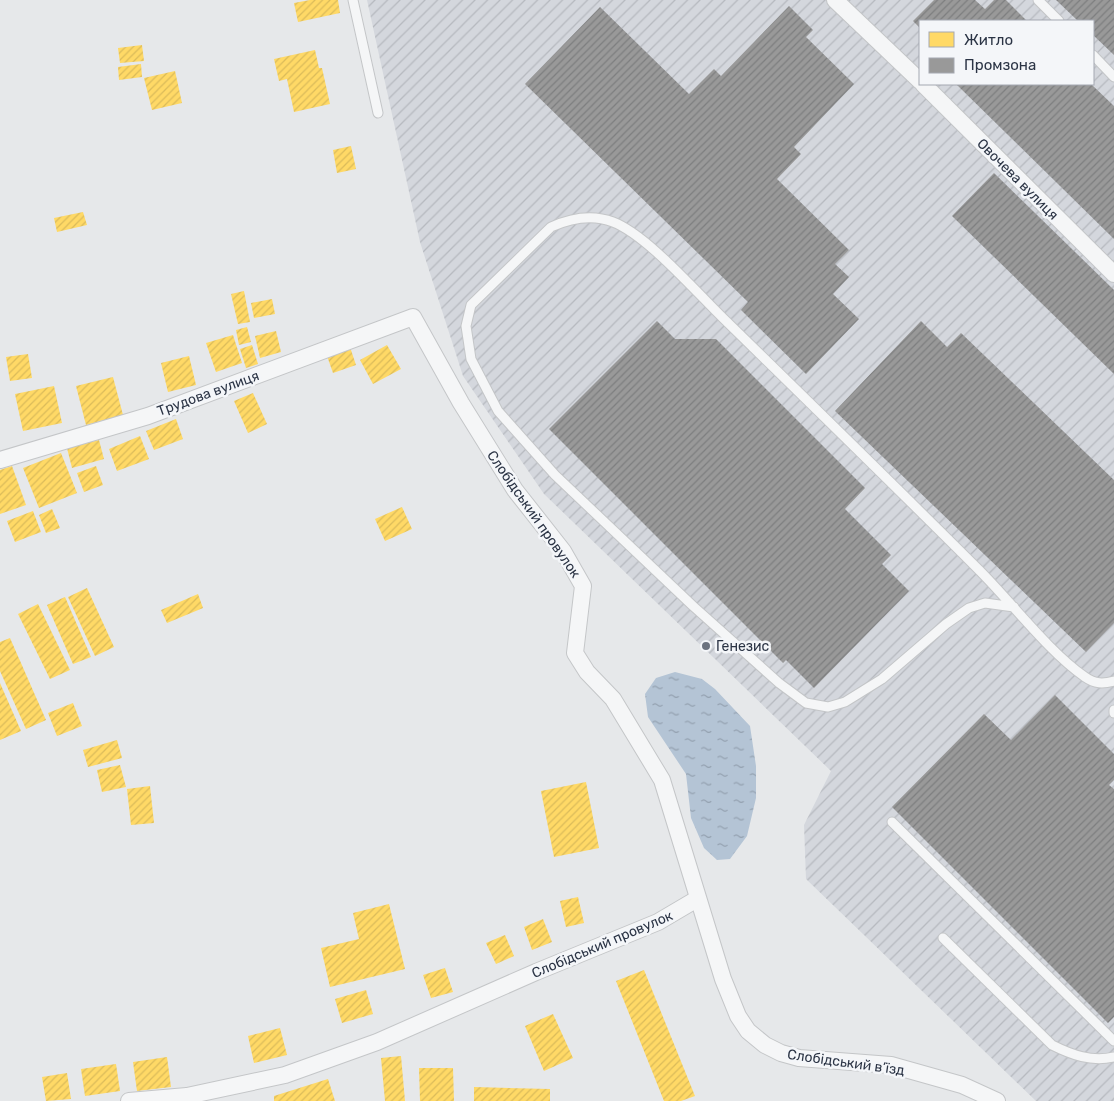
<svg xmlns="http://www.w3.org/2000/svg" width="1114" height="1101" font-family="Rubik,sans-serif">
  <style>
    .industrial { fill: url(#industrial-furrows); fill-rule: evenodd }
    .water { fill: url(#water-ripples) }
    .homes { fill: url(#homes-hatch) }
    .industry { fill: url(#industry-hatch) }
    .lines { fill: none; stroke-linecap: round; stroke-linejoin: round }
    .service-casing { stroke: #c4c6c8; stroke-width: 11 }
    .minor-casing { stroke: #c4c6c8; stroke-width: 18 }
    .service { stroke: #f5f6f7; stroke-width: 9 }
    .minor { stroke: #f5f6f7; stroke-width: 16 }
    .poi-dot { fill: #6c737f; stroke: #f4f6f9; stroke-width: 2 }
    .labels { text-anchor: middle; stroke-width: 5; stroke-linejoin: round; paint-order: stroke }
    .street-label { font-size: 14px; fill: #2b3445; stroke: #f4f6f9 }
    .poi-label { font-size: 14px; fill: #2b3445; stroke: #f4f6f9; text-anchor: start }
  </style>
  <defs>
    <pattern id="industrial-furrows" width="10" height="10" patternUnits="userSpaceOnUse" patternTransform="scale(1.25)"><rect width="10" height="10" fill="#d4d7dd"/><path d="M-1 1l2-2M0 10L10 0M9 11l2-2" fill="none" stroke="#b6b9bf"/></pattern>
    <pattern id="water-ripples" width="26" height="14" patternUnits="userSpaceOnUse" patternTransform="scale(1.25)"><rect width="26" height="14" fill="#b4c4d5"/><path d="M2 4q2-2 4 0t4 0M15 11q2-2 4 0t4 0" fill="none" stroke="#93a0af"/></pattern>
    <pattern id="homes-hatch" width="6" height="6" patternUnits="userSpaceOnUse" patternTransform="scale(1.25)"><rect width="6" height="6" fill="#ffd966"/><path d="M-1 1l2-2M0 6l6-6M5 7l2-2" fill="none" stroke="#dbbb5a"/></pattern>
    <pattern id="industry-hatch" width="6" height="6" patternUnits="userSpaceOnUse" patternTransform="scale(1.25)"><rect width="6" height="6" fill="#999"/><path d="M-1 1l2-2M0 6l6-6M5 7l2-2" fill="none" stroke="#7d7e7f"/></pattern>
  </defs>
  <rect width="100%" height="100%" fill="#e6e8ea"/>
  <path class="industrial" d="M367,0H1114V1101H1036L806,879L804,825L831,771L544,494L463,376L420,242ZM920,21H1093V84H920Z"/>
  <polygon class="water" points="675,672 702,679 715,689 750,726 756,766 756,798 747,836 730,859 717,860 704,848 691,818 686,774 648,717 645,694 656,678"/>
  <g class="homes">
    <polygon points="310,0 338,0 340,13 298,22 294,3"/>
    <polygon points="142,45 144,61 120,63 118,48"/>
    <polygon points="315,50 319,68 322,68 330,104 294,112 287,79 279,81 274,59"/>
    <polygon points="141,64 142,77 119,80 118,67"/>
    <polygon points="175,71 182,103 152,110 144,78"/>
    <polygon points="351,146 356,169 337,173 333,150"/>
    <polygon points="83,212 87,225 57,232 54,218"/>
    <polygon points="244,291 250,322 238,324 231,294"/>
    <polygon points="272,299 275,314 254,318 251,303"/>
    <polygon points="247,327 251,342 239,345 236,330"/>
    <polygon points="276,331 281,352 260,358 255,336"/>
    <polygon points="233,335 242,363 216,372 206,343"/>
    <polygon points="252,345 258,364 246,368 240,349"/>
    <polygon points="387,345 401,369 373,384 360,360"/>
    <polygon points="350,347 356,365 333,373 327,356"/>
    <polygon points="28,354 32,378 10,381 6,357"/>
    <polygon points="189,356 196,385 168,392 161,363"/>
    <polygon points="113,377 123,415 86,425 76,386"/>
    <polygon points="54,386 62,423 23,431 15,394"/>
    <polygon points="253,393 267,424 248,433 234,401"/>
    <polygon points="176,419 183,439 154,450 146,431"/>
    <polygon points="140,436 149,459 117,471 109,449"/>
    <polygon points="99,440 104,459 72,468 67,448"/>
    <polygon points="61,453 77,493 39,508 23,468"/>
    <polygon points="12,466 26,505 0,514 0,470"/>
    <polygon points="96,466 103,485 84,492 77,473"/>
    <polygon points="402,507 412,529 385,541 375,519"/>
    <polygon points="52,509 60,528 46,533 39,515"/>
    <polygon points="33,511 41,532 15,542 7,521"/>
    <polygon points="87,588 114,647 95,656 68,597"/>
    <polygon points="198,594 203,608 167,623 161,610"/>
    <polygon points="65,597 91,657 73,664 47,605"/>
    <polygon points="38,604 70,670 50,679 18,614"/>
    <polygon points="10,638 46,720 26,729 0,671 0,642"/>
    <polygon points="0,683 21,731 0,740"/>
    <polygon points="73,703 82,726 57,736 48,713"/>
    <polygon points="117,740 122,758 88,767 83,750"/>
    <polygon points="120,765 126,787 102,792 97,770"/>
    <polygon points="586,782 599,848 554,857 541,791"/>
    <polygon points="150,786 154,823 131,825 127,789"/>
    <polygon points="578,897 584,923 566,927 560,901"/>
    <polygon points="389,904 405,969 330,987 321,948 359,939 353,913"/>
    <polygon points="543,919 552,942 532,950 524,927"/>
    <polygon points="505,935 514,956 496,964 486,943"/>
    <polygon points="445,968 453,992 431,998 423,975"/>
    <polygon points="644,970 695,1096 681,1101 664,1101 616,981"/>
    <polygon points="366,990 373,1014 342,1023 335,999"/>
    <polygon points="553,1014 573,1058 544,1071 525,1026"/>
    <polygon points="280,1028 287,1055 254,1063 248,1036"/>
    <polygon points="401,1056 405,1101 385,1101 381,1058"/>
    <polygon points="167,1057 171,1087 137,1091 133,1062"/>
    <polygon points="116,1064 120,1091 85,1096 81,1069"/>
    <polygon points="419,1068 453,1068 454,1101 420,1101"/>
    <polygon points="67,1073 71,1099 46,1101 42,1077"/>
    <polygon points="328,1079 335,1101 274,1101 274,1096"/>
    <polygon points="474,1087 550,1089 550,1101 474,1101"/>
  </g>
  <g class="industry">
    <polygon points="934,0 975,0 985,9 994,0 1006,0 1027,21 920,21 920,28 913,21"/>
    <polygon points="1056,0 1114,0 1114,55 1093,35 1093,21 1078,21"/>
    <polygon points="789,6 813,30 806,37 854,84 794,147 801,154 777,179 849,250 835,264 849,277 833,294 859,319 806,374 741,310 748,302 525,84 600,7 689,94 714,69 721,76"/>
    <polygon points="956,84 1091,84 1114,106 1114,239"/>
    <polygon points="994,173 1114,290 1114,374 952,216"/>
    <polygon points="657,321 675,339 716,339 865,488 845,509 891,555 882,564 909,591 814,688 786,660 783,663 549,429"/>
    <polygon points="921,321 947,347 961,333 1114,480 1114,623 1086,652 835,411"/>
    <polygon points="1055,695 1114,754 1114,780 1109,785 1114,789 1114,1017 1108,1023 892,807 984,714 1011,740"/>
  </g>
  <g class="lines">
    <defs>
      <g id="service">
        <polyline points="353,0 378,113"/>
        <polyline points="1038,0 1059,21"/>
        <polyline points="1093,55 1114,77"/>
        <path d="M1014,607L985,603L969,608L946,624L882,679L845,702L828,707L806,703L779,683L693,606L555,475L498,411L471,359L466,326L471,305L551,227C571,218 592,214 613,222C647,235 696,292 724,319C809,402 895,486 979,570C1012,603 1049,652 1085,677C1095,684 1103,684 1114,681"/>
        <polyline points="1114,710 1114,713"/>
        <polyline points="892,822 1114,1041"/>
        <path d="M943,938L1052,1045C1072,1055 1091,1062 1114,1057"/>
      </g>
      <g id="minor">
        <polyline points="835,0 920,81"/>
        <polyline points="923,84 1114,274"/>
        <polyline points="0,460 148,416 413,317 461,403 515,490 563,551 583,586 575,653 587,672 613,699 662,780 723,979 738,1016 748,1031 765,1045 781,1053 799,1058 891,1065 962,1085 997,1101"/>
        <polyline points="129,1101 187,1096 285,1075 377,1042 536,972 658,922 697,899"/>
      </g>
    </defs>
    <use href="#service" class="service-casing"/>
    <use href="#minor" class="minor-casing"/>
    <use href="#service" class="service"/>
    <use href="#minor" class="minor"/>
  </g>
  <circle class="poi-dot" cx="706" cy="646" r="5"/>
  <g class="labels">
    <g class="street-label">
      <text transform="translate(1018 179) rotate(45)" y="5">Овочева вулиця</text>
      <text transform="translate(208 393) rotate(-20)" y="5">Трудова вулиця</text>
      <text transform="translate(534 514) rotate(55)" y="5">Слобідський провулок</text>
      <text transform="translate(602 944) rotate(-23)" y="5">Слобідський провулок</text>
      <text transform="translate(846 1062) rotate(8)" y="5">Слобідський в’їзд</text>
    </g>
    <g class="poi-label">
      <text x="716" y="651">Генезис</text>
    </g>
  </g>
  <rect x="919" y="20" width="175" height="65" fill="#f4f6f9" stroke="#a4a8b1"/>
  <rect x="929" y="32" width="25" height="15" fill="#ffd966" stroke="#a4a8b1"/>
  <text x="964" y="45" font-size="15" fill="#2b3445">Житло</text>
  <rect x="929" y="58" width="25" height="15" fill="#999999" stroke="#a4a8b1"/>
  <text x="964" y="70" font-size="15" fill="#2b3445">Промзона</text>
</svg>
